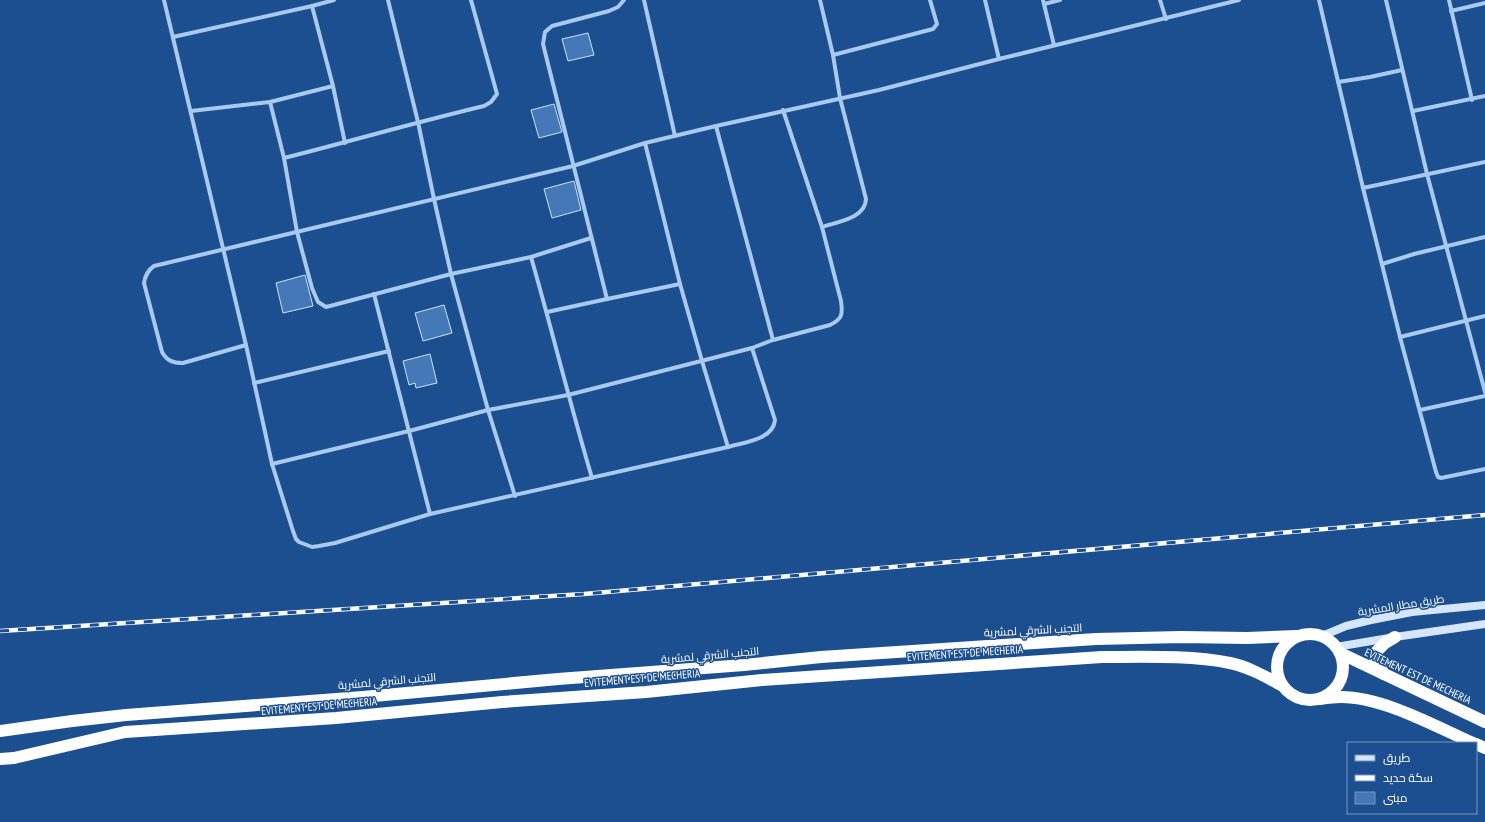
<svg xmlns="http://www.w3.org/2000/svg" width="1485" height="822" font-family="'PT Sans Narrow',Cairo,sans-serif">
  <style>
    .building { fill: #4478b7; stroke: #cfe3fa }
    .lines { fill: none; stroke-linecap: round; stroke-linejoin: round }
    .street { stroke: #a9c9ee; stroke-width: 4 }
    .secondary { stroke: #d6e6fa; stroke-width: 8 }
    .highway { stroke: #fff; stroke-width: 12 }
    .rail-casing { stroke: #fff; stroke-width: 4.5 }
    .rail { stroke: #1b4f8f; stroke-width: 3; stroke-dasharray: 9; stroke-linecap: butt }
    .labels { text-anchor: middle; stroke-width: 3; stroke-linejoin: round; paint-order: stroke }
    .street-label { font-size: 11px; fill: #fff; stroke: #1b4f8f }
  </style>
  <rect width="100%" height="100%" fill="#1b4f8f"/>
  <g class="building">
    <polygon points="588,33 594,55 568,61 562,39"/>
    <polygon points="554,104 562,132 539,138 531,110"/>
    <polygon points="574,181 581,210 552,218 544,189"/>
    <polygon points="305,275 313,306 283,313 276,283"/>
    <polygon points="444,305 452,333 423,341 415,313"/>
    <polygon points="430,354 437,383 416,388 415,383 409,385 403,361"/>
  </g>
  <g class="lines">
    <g class="street">
      <path d="M164,0L246,345L272,464L293,531L296,539L299,542L312,547L319,546L335,543L430,514L728,447C744,442 773,440 775,420L752,348"/>
      <polyline points="388,0 418,122 434,199 451,274 488,410 515,496"/>
      <polyline points="624,0 618,7 609,11 552,26 545,32 543,44 607,299 680,284"/>
      <polyline points="644,0 675,136"/>
      <path d="M820,0L833,55L840,98L866,199C866,218 837,222 822,227"/>
      <polyline points="985,0 999,59"/>
      <polyline points="1043,0 1054,45"/>
      <polyline points="1160,0 1166,19"/>
      <polyline points="1319,0 1363,188 1400,337 1436,472 1438,477 1441,478 1485,469"/>
      <polyline points="1386,0 1427,174 1485,392"/>
      <polyline points="1449,0 1472,100"/>
      <polyline points="1044,4 1060,0"/>
      <polyline points="312,6 333,86 345,143"/>
      <polyline points="1451,11 1485,3"/>
      <polyline points="173,37 312,6 334,0"/>
      <polyline points="833,55 933,29 937,24 930,0"/>
      <polyline points="1338,82 1370,77 1402,70"/>
      <polyline points="270,102 284,158 297,232 312,288 318,302 326,307 330,306 451,274 531,257 591,238"/>
      <polyline points="191,111 270,102 333,86"/>
      <polyline points="1413,111 1485,96"/>
      <polyline points="716,126 773,340"/>
      <polyline points="645,143 680,284 702,361 728,447"/>
      <path d="M284,158C351,141 417,122 484,106L491,102L497,94L471,0"/>
      <polyline points="1363,188 1485,162"/>
      <path d="M531,257C552,330 570,404 592,478"/>
      <polyline points="1382,264 1414,254 1485,237"/>
      <polyline points="374,294 430,514"/>
      <polyline points="547,312 607,299"/>
      <polyline points="1400,337 1485,316"/>
      <path d="M246,345L183,363C173,363 167,361 162,352L144,283C145,276 147,271 154,266L573,166L645,143L716,126L879,90L999,59L1239,0"/>
      <polyline points="254,383 389,351"/>
      <polyline points="1420,410 1485,396"/>
      <path d="M272,464L409,431L488,410L568,395L752,348L773,340L830,325C842,319 843,315 841,301L822,227L783,110"/>
    </g>
    <g class="secondary">
      <polyline points="1322,636 1346,626 1371,620 1412,612 1485,605"/>
      <polyline points="1336,647 1395,637 1485,624"/>
    </g>
    <g class="highway">
      <circle cx="1310" cy="667" r="33"/>
      <polyline points="1340,653 1485,722"/>
      <polyline points="1384,674 1375,661 1376,652 1385,643 1395,637"/>
      <path d="M1320,699C1327,698 1334,697 1341,697C1383,697 1435,726 1473,743"/>
      <polyline points="0,731 72,721 126,715 363,697 558,679 744,665 821,657 1096,639 1181,637 1247,638 1297,636"/>
      <polyline points="1476,744 1485,748"/>
      <path d="M0,759L14,758L125,732L336,718L502,702L646,692L762,680L1102,657C1142,657 1190,655 1230,663C1249,667 1266,677 1283,686"/>
    </g>
    <defs>
      <polyline id="rail" points="0,631 584,594 1485,515"/>
    </defs>
    <use href="#rail" class="rail-casing"/>
    <use href="#rail" class="rail"/>
  </g>
  <g class="labels">
    <g class="street-label">
      <text transform="translate(1401 605) rotate(-9)" y="4">طريق مطار المشرية</text>
      <text transform="translate(1033 630) rotate(-3)" y="4">التجنب الشرقي لمشرية</text>
      <text transform="translate(965 653) rotate(-4)" y="4">EVITEMENT EST DE MECHERIA</text>
      <text transform="translate(710 655) rotate(-5)" y="4">التجنب الشرقي لمشرية</text>
      <text transform="translate(1418 676) rotate(25)" y="4">EVITEMENT EST DE MECHERIA</text>
      <text transform="translate(642 678) rotate(-5)" y="4">EVITEMENT EST DE MECHERIA</text>
      <text transform="translate(387 681) rotate(-5)" y="4">التجنب الشرقي لمشرية</text>
      <text transform="translate(319 706) rotate(-5)" y="4">EVITEMENT EST DE MECHERIA</text>
    </g>
  </g>
  <rect x="1347" y="742" width="130" height="72" fill="#1b4f8f" stroke="#7695bc"/>
  <rect x="1355" y="755" width="20" height="6" fill="#d6e6fa" stroke="#7695bc"/>
  <text x="1383" y="762" font-size="12" fill="#ffffff">طريق</text>
  <rect x="1355" y="775" width="20" height="6" fill="#ffffff" stroke="#7695bc"/>
  <text x="1383" y="782" font-size="12" fill="#ffffff">سكة حديد</text>
  <rect x="1355" y="792" width="20" height="12" fill="#4478b7" stroke="#7695bc"/>
  <text x="1383" y="802" font-size="12" fill="#ffffff">مبنى</text>
</svg>
